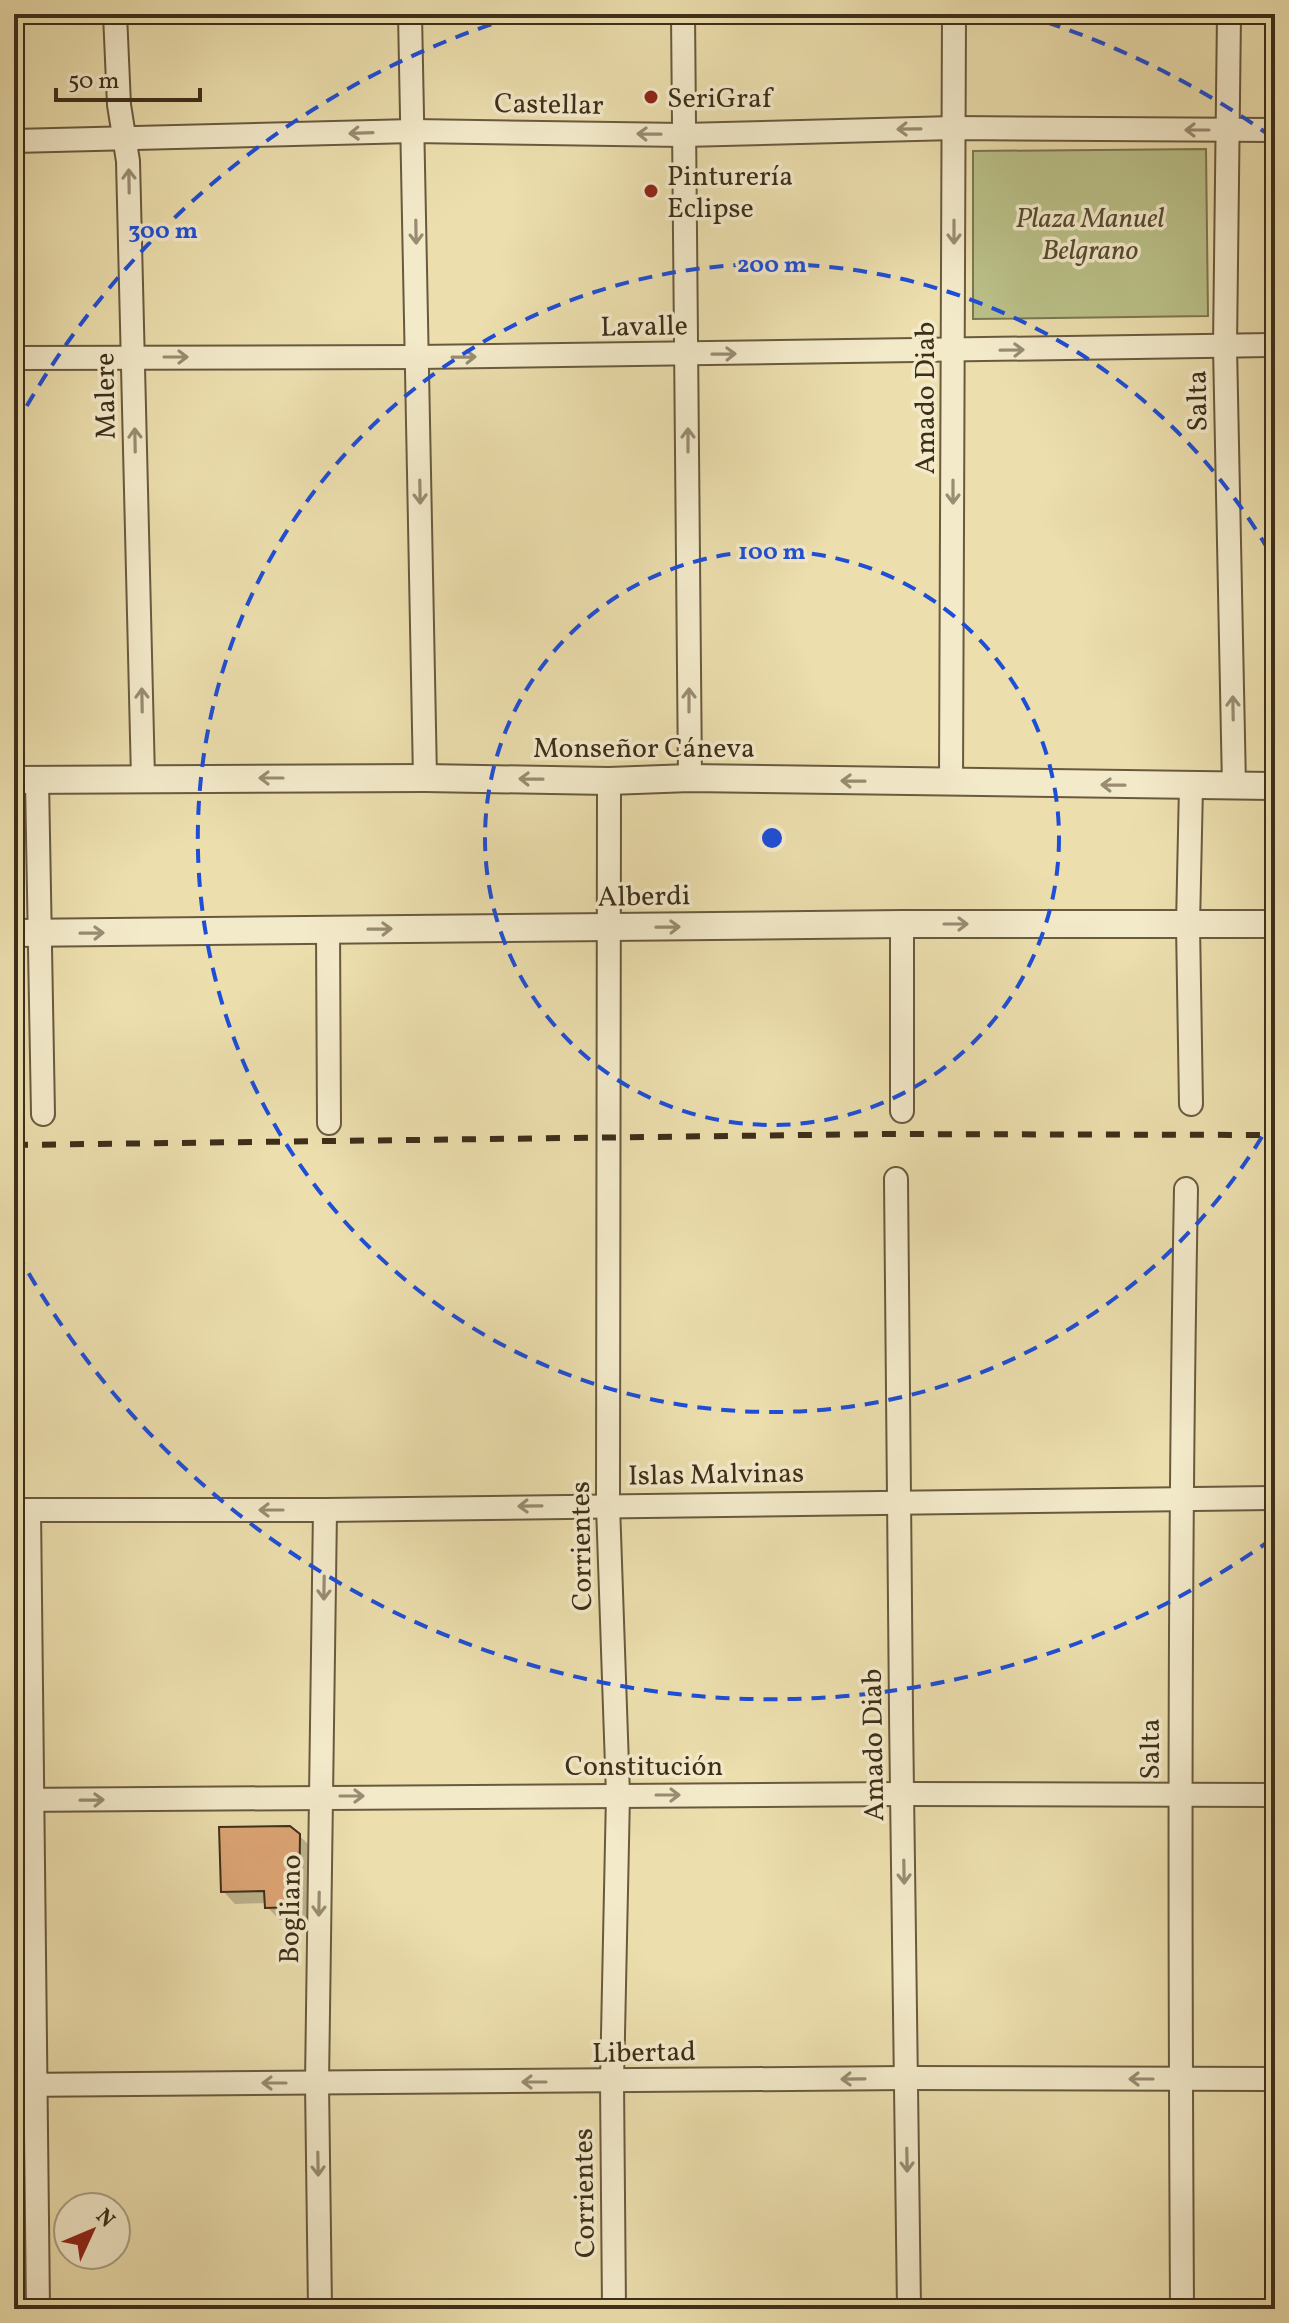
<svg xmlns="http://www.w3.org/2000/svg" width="1289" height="2323" font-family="Vollkorn,serif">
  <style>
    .green { fill: #bac088; stroke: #7c7751; stroke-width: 2 }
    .shadow { fill: #0003 }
    .building { fill: #dda474; stroke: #3d2e1a; stroke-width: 2 }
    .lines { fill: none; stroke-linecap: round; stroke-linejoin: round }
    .minor-casing { stroke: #695a3f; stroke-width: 26 }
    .tertiary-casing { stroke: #695a3f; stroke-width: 30 }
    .minor { stroke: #f3eaca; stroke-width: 22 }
    .tertiary { stroke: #f3eaca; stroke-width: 26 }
    .rail { stroke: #3d2e1a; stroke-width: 6; stroke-dasharray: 14 14; stroke-linecap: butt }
    .oneway { stroke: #988c72 }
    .ring { fill: none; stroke: #1d4ed8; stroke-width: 4; stroke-dasharray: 14 10 }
    .poi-dot { fill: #8f2418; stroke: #f3eaca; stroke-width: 3 }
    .labels { text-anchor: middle; stroke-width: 7; stroke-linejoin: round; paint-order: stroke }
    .poi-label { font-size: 28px; fill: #3d2e1a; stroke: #f3eaca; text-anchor: start }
    .street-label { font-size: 28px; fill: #3d2e1a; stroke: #f3eaca }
    .park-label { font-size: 28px; font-style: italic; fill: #564b30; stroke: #f3eaca }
    .centre { fill: #1d4ed8; stroke: #f3eaca; stroke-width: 4 }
    .ring-label { font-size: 24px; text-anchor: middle; font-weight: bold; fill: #1d4ed8; stroke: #f3eaca; stroke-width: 7; stroke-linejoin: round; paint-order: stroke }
  </style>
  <rect width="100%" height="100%" fill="#ecdead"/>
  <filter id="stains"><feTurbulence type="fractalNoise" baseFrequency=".0025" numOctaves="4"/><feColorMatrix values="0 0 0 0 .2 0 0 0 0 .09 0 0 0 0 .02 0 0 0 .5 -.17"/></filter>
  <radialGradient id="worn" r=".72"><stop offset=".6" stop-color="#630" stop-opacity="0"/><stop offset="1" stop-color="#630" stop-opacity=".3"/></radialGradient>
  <polygon class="green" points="1206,149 1208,316 973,319 973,151"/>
  <polygon class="shadow" points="299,1835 312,1848 311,1919 280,1920 267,1907 267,1903 235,1904 223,1891"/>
  <polygon class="building" points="290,1826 300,1834 299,1907 265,1908 264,1891 221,1892 219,1827"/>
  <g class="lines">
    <defs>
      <g id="minor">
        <polyline points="115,14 119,105 128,161 143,778"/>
        <polyline points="410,14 425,778"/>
        <polyline points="683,14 690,778"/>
        <polyline points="1229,14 1225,347 1234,786"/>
        <polyline points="14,141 413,131 683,135 954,128 1275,130"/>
        <polyline points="14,358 418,357 1275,345"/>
        <polyline points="37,780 43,1114"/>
        <polyline points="609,781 608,1505 618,1795 612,2082 614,2309"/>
        <polyline points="951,782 954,14"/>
        <polyline points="902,924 902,1111"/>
        <polyline points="328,930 329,1123"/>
        <polyline points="1191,1104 1188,925 1191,786"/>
        <path d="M896,1179C897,1556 905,1932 909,2309"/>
        <polyline points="14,1510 325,1510 1275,1498"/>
        <polyline points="29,1510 38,2309"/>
        <polyline points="14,1800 903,1794 1275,1795"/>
        <polyline points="14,2085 906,2078 1275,2079"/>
        <polyline points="320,2309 317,2083 325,1510"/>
        <path d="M1182,2309C1180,1935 1179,1562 1186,1189"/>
      </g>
      <g id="tertiary">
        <polyline points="14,780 425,778 609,781 690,778 1275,786"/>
        <polyline points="14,933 902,924 1275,924"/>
      </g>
    </defs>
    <use href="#minor" class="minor-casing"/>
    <use href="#tertiary" class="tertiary-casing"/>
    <use href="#minor" class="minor"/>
    <use href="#tertiary" class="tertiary"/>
    <polyline class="rail" points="14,1145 887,1134 1275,1135"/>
  </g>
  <defs><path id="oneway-shaft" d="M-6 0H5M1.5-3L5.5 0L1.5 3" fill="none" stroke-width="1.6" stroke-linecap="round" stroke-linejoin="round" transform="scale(2)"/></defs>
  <g class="oneway">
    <use href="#oneway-shaft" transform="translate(909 129) rotate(179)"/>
    <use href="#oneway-shaft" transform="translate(1197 130) rotate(-180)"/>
    <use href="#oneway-shaft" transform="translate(361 133) rotate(178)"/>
    <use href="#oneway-shaft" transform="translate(649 134) rotate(-179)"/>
    <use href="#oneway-shaft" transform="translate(129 181) rotate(-91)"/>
    <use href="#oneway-shaft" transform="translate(416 232) rotate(89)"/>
    <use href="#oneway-shaft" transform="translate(954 232) rotate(90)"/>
    <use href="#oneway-shaft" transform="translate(1012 350) rotate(-1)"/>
    <use href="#oneway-shaft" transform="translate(724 354) rotate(-1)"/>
    <use href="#oneway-shaft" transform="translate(176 357)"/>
    <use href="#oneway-shaft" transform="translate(464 357) rotate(-1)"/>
    <use href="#oneway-shaft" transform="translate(135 440) rotate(-91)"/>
    <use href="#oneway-shaft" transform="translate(688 440) rotate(-90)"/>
    <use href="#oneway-shaft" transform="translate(420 492) rotate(89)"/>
    <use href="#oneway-shaft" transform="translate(953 492) rotate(90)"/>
    <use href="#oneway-shaft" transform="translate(142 700) rotate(-91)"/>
    <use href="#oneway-shaft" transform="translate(689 700) rotate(-90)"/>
    <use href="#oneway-shaft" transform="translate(1233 708) rotate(-91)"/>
    <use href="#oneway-shaft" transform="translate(271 778) rotate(180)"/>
    <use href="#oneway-shaft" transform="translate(531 779) rotate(-179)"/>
    <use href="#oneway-shaft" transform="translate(853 781) rotate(-179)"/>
    <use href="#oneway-shaft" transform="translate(1113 785) rotate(-179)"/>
    <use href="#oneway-shaft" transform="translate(956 924)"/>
    <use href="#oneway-shaft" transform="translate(668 927) rotate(-1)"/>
    <use href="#oneway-shaft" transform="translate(380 929) rotate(-1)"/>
    <use href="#oneway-shaft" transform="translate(92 933) rotate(-1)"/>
    <use href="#oneway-shaft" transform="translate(530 1506) rotate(179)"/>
    <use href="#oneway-shaft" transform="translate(271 1510) rotate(180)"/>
    <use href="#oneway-shaft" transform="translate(324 1588) rotate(91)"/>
    <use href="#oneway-shaft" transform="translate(668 1795)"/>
    <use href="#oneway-shaft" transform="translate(352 1796)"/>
    <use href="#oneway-shaft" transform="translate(92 1800) rotate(-1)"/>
    <use href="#oneway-shaft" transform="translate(904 1872) rotate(89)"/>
    <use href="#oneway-shaft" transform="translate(319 1904) rotate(91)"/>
    <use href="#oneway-shaft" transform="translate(853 2079) rotate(179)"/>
    <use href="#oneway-shaft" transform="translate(1141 2079) rotate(-180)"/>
    <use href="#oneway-shaft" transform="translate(534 2082) rotate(180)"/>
    <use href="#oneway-shaft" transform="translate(274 2083) rotate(180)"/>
    <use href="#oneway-shaft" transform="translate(907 2160) rotate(89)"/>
    <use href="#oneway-shaft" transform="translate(318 2164) rotate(89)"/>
  </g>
  <g class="ring">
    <circle cx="772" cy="838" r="287"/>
    <path d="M1274 1116A574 574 0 1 1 1274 560"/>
    <path d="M1272 1539A861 861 0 0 1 15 1249M15 427A861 861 0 0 1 520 15M1024 15A861 861 0 0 1 1272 137"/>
  </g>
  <g class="poi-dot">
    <circle cx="651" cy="97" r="8"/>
    <circle cx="651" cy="191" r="8"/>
  </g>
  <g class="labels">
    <g class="poi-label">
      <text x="667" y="107">SeriGraf</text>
      <text x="667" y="185">Pinturería<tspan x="667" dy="32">Eclipse</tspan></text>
    </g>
    <g class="street-label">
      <text transform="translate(549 103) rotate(1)" y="10">Castellar</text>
      <text transform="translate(644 325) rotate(-1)" y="10">Lavalle</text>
      <text transform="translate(104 396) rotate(-91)" y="10">Malere</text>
      <text transform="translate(924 398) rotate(-90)" y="10">Amado Diab</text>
      <text transform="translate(1196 401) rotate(-91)" y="10">Salta</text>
      <text x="644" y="757">Monseñor Cáneva</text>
      <text transform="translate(644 895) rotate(-1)" y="10">Alberdi</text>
      <text transform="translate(716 1473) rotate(-1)" y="10">Islas Malvinas</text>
      <text transform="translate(580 1546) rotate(-91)" y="10">Corrientes</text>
      <text transform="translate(872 1745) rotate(-91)" y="10">Amado Diab</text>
      <text transform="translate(1149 1749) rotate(-90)" y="10">Salta</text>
      <text x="644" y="1775">Constitución</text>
      <text transform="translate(289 1909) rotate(-89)" y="10">Bogliano</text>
      <text transform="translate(644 2051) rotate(-1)" y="10">Libertad</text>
      <text transform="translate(583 2193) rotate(-91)" y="10">Corrientes</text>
    </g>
    <g class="park-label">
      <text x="1090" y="227">Plaza Manuel<tspan x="1090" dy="32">Belgrano</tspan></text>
    </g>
  </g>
  <circle cx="772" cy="838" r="12" class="centre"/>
  <g class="ring-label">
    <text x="163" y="238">300 m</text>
    <text x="772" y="272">200 m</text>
    <text x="772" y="559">100 m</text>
  </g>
  <rect width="1289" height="2323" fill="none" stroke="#ecdead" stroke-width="48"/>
  <rect x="16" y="16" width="1257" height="2291" fill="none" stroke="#3d2e1a" stroke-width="4"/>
  <rect x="24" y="24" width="1241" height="2275" fill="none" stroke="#3d2e1a" stroke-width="2"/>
  <g transform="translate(92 2231) rotate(46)"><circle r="38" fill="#f3eaca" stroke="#aa9f84" stroke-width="2"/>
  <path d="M0-6L14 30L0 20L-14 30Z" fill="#8f2418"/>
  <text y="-12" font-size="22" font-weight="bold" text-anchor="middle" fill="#3d2e1a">N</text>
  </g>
  <path d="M56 88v12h144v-12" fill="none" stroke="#3d2e1a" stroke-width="4"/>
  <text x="68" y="88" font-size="24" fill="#3d2e1a" stroke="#f3eaca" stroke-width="6" paint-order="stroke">50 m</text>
  <rect width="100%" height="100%" filter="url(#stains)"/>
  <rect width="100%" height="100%" fill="url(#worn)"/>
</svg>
